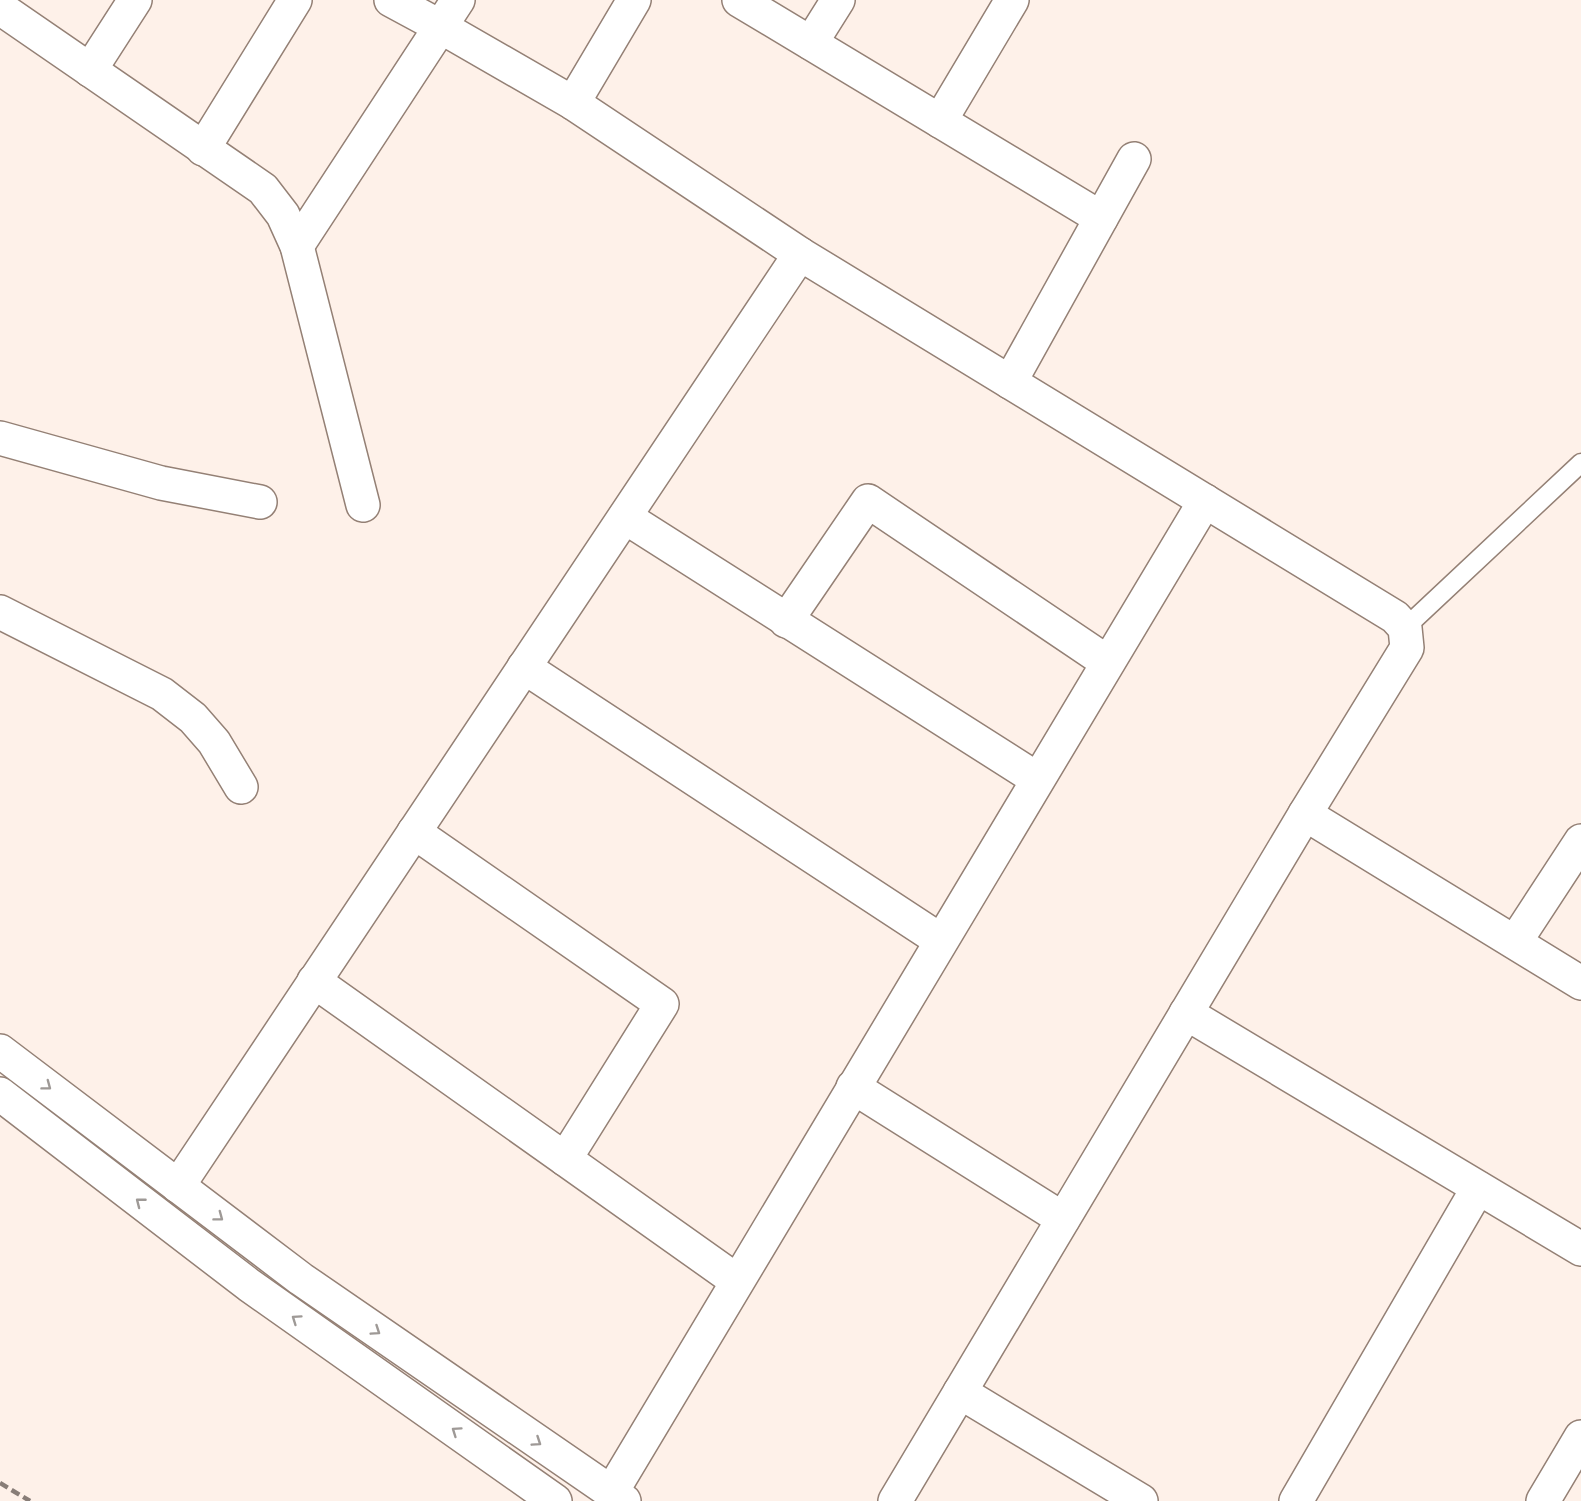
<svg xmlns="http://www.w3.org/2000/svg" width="1581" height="1501" font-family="'PT Serif',serif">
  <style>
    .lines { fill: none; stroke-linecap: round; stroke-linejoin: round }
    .lane-casing { stroke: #948075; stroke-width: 21 }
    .street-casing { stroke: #948075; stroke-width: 36 }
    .secondary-casing { stroke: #948075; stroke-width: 36 }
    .lane { stroke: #fff; stroke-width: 18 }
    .street { stroke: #fff; stroke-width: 33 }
    .secondary { stroke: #fff; stroke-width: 33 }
    .rail { stroke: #887d77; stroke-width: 4.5; stroke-dasharray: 9 4.5; stroke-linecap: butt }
    .oneway { stroke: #9e9996 }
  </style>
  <rect width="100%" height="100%" fill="#fef1e9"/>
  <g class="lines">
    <defs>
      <polyline id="lane" points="1405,628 1581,463"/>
      <g id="street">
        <polyline points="391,0 441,27 573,103 800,254"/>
        <polyline points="739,0 1101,218"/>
        <polyline points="0,8 263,189 283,215 297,246 363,505"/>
        <polyline points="811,43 838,0"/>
        <polyline points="90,70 135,0"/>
        <polyline points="573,103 634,0"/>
        <polyline points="940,121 1012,0"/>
        <polyline points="203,149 295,0"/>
        <polyline points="297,246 458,0"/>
        <polyline points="1010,382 1134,159"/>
        <polyline points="0,438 161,483 260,502"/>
        <polyline points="625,517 1037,779"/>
        <polyline points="0,612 162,694 193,718 214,742 241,787"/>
        <polyline points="786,621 868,501 1107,662"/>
        <polyline points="524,667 940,940"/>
        <polyline points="414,832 662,1004 565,1159"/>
        <polyline points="1515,942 1581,841"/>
        <polyline points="314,981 737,1281"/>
        <polyline points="1186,1013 1581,1249"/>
        <polyline points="853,1087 1063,1219"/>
        <polyline points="178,1186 800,254 1395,617 1405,628 1407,648 1305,814"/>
        <polyline points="960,1392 1141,1501"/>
        <polyline points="611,1493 1205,501"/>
        <polyline points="895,1501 1305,814 1581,983"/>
        <polyline points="1296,1501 1478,1188"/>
        <polyline points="1543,1501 1581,1437"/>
      </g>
      <g id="secondary">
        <polyline points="0,1051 301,1279 624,1501"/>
        <polyline points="0,1094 249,1285 555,1501"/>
      </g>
    </defs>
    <use href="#lane" class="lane-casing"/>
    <use href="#street" class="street-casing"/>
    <use href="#secondary" class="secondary-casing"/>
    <use href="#lane" class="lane"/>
    <use href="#street" class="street"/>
    <use href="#secondary" class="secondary"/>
    <polyline class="rail" points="0,1483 30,1501"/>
  </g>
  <defs><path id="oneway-chevron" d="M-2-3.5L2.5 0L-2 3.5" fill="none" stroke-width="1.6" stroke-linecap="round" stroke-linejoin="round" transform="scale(1.5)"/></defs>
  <g class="oneway">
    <use href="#oneway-chevron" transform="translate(47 1086) rotate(37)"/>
    <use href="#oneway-chevron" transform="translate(140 1202) rotate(-142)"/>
    <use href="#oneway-chevron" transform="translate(219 1217) rotate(37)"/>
    <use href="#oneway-chevron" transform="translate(296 1319) rotate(-145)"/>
    <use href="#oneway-chevron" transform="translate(376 1331) rotate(34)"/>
    <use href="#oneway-chevron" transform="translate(456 1431) rotate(-145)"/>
    <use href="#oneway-chevron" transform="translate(537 1442) rotate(34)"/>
  </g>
</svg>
